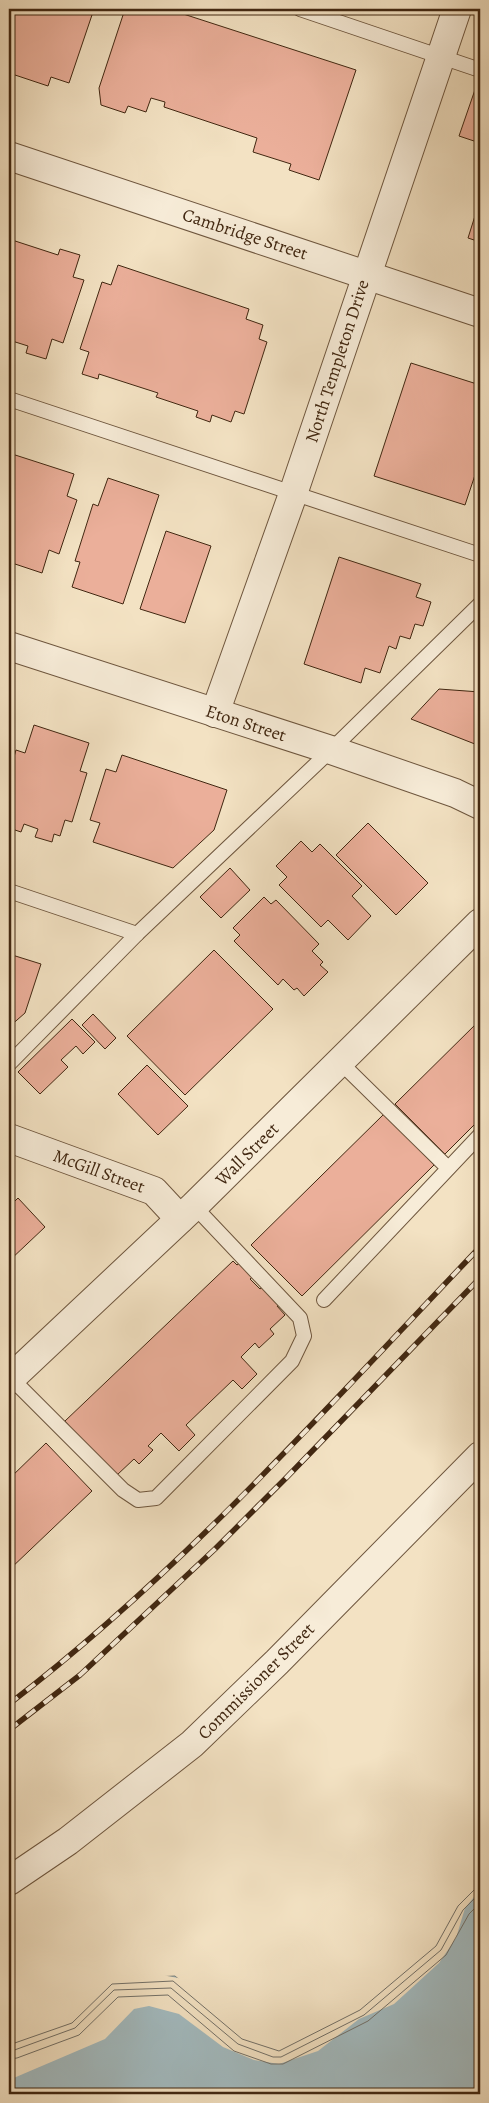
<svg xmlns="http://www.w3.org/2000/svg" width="489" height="2103" font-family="Alegreya,serif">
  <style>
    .water { fill: #a2babf; stroke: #7b7f79 }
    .pier { fill: #f3e2c3 }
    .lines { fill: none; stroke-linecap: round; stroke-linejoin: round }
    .shore { stroke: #727068; stroke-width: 1 }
    .building { fill: #ebaf9a; stroke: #412711 }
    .lane-casing { stroke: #6e563e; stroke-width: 16 }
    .street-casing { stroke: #6e563e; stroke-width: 30 }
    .lane { stroke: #f7ecd8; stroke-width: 14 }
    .street { stroke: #f7ecd8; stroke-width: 28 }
    .rail-casing { stroke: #412711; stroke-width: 5.5 }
    .rail { stroke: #f7ecd8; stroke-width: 4; stroke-dasharray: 11; stroke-linecap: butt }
    .labels { text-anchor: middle; stroke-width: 4; stroke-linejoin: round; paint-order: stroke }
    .street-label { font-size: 18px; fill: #412711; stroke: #f7ecd8 }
  </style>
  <rect width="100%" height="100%" fill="#f3e2c3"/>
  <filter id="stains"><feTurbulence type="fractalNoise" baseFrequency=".004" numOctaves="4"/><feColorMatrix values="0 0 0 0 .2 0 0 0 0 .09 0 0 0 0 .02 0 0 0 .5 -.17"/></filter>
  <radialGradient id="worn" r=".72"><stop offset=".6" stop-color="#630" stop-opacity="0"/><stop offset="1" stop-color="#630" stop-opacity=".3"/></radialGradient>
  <polygon class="water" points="480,1877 480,2094 9,2094 9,2041 69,2019 110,1979 175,1976 244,2035 277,2046 356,2006 432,1942"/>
  <polygon class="pier" points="480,1875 480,1902 474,1897 465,1908 456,1938 439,1963 394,2004 359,2019 318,2051 279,2064 254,2060 223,2047 179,2014 149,2006 134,2009 105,2039 9,2080 9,2038 68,2017 107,1977 113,1976 157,1974 183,1979 246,2033 277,2044 355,2004 431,1941 452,1901"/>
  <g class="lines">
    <g class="shore">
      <polyline points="9,2045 72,2023 112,1984 173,1981 242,2039 279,2051 360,2010 436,1946 458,1906 480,1884"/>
      <polyline points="9,2052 75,2028 114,1990 171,1988 238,2044 273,2057 281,2057 364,2015 441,1950 463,1910 480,1893"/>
      <polyline points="9,2059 17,2058 79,2035 118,1997 168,1995 234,2051 271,2064 283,2064 368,2021 446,1955 469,1914 480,1903"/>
    </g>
  </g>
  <g class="building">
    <polygon points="9,9 94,9 69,83 51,77 48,86 9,73"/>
    <polygon points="125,9 168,9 356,70 319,180 289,170 291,164 253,152 257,138 164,107 165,102 151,98 146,112 128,106 125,113 101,105 99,88"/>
    <polygon points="478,81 480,81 480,143 459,136"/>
    <polygon points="480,200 480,242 468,238"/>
    <polygon points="9,239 58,255 60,249 80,255 73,277 84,280 63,343 52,339 46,359 26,353 28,346 9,340"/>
    <polygon points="118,265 249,309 246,319 263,325 259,339 267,342 244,414 235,411 231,422 212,415 210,422 196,417 198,411 156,397 158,393 99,374 98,379 82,374 89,352 80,349 102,282 111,285"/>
    <polygon points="411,363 480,385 480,477 475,475 465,505 374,476"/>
    <polygon points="9,453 74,474 67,496 77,500 59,554 49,550 42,573 9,562"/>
    <polygon points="108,478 159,495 123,604 72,587 80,562 75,561 93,504 98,506"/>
    <polygon points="166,531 211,546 185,623 140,609"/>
    <polygon points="339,557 421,584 416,597 431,602 423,626 415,624 410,639 400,636 396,649 389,646 380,673 365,668 361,683 304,664"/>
    <polygon points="439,689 480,692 480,746 411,719"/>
    <polygon points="34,725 89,743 80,771 87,773 72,822 65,820 60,836 54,834 52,842 35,837 38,829 24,824 21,832 9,828 9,774 16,750 25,753"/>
    <polygon points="122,755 227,790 214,830 173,868 93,842 100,823 90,820 106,769 116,772"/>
    <polygon points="368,823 428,883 396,915 336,855"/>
    <polygon points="301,841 312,852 320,844 362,886 352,896 371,916 348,940 328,920 321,927 279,885 287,877 276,866"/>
    <polygon points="230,868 250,890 221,918 200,897"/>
    <polygon points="264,897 271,904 276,900 319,944 312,951 323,962 320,965 328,972 304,996 297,988 294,990 283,979 278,985 234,941 240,935 233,928"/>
    <polygon points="214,950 273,1009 185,1095 127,1036"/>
    <polygon points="9,954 41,964 25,1013 9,1027"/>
    <polygon points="93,1014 116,1038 105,1049 82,1025"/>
    <polygon points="72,1019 95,1042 83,1054 76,1046 61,1060 68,1067 40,1094 18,1072"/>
    <polygon points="480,1020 480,1119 445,1154 395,1104"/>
    <polygon points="147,1065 188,1106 158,1135 118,1094"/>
    <polygon points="384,1114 434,1165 302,1296 251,1245"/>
    <polygon points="18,1198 45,1227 9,1261 9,1207"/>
    <polygon points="233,1261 237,1265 242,1261 255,1275 250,1279 260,1289 265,1285 282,1302 277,1306 285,1315 270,1329 274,1334 259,1348 255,1343 241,1357 257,1374 242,1389 233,1380 186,1425 195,1435 179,1451 161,1433 148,1446 153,1450 139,1464 134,1459 117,1475 88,1454 93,1450 84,1441 79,1445 65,1430 69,1426 65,1421"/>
    <polygon points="46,1443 92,1491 9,1570 9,1479"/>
  </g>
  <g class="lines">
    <defs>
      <g id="lane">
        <polyline points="300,9 480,70"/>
        <polyline points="9,399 480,555"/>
        <polyline points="9,891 137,934"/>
        <polyline points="340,1062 448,1168"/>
        <polyline points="9,1064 137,934 331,750 480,604"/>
        <polyline points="324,1300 480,1135"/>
        <polyline points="11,1378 123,1490 138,1500 156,1498 292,1361 304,1336 300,1318 194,1206"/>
      </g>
      <g id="street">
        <polyline points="9,156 480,313"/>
        <polyline points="9,646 331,750 455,793 480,805"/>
        <polyline points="215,713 293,494 457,9"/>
        <polyline points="9,1138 154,1191 180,1219"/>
        <polyline points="9,1380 194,1206 480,923"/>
        <polyline points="9,1881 68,1841 192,1744 277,1662 480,1456"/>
      </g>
    </defs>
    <use href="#lane" class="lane-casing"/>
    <use href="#street" class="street-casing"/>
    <use href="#lane" class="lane"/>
    <use href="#street" class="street"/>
    <defs>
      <g id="rail">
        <path d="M9,1704C183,1571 329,1405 480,1247"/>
        <polyline points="9,1730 80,1675 215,1549 287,1477 480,1278"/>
      </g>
    </defs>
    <use href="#rail" class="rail-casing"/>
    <use href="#rail" class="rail"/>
  </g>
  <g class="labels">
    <g class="street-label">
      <text transform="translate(245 234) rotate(18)" y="6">Cambridge Street</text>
      <text transform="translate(337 361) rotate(-72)" y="6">North Templeton Drive</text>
      <text transform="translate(246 723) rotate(18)" y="6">Eton Street</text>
      <text transform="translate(247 1154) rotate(-45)" y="6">Wall Street</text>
      <text transform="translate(99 1171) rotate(20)" y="6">McGill Street</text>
      <text transform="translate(256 1681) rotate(-45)" y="6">Commissioner Street</text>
    </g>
  </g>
  <rect width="489" height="2103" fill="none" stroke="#f3e2c3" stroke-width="30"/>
  <rect x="10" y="10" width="469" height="2083" fill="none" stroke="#412711" stroke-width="2.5"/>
  <rect x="15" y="15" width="459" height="2073" fill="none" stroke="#412711"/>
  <rect width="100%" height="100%" filter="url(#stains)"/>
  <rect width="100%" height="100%" fill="url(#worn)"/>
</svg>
